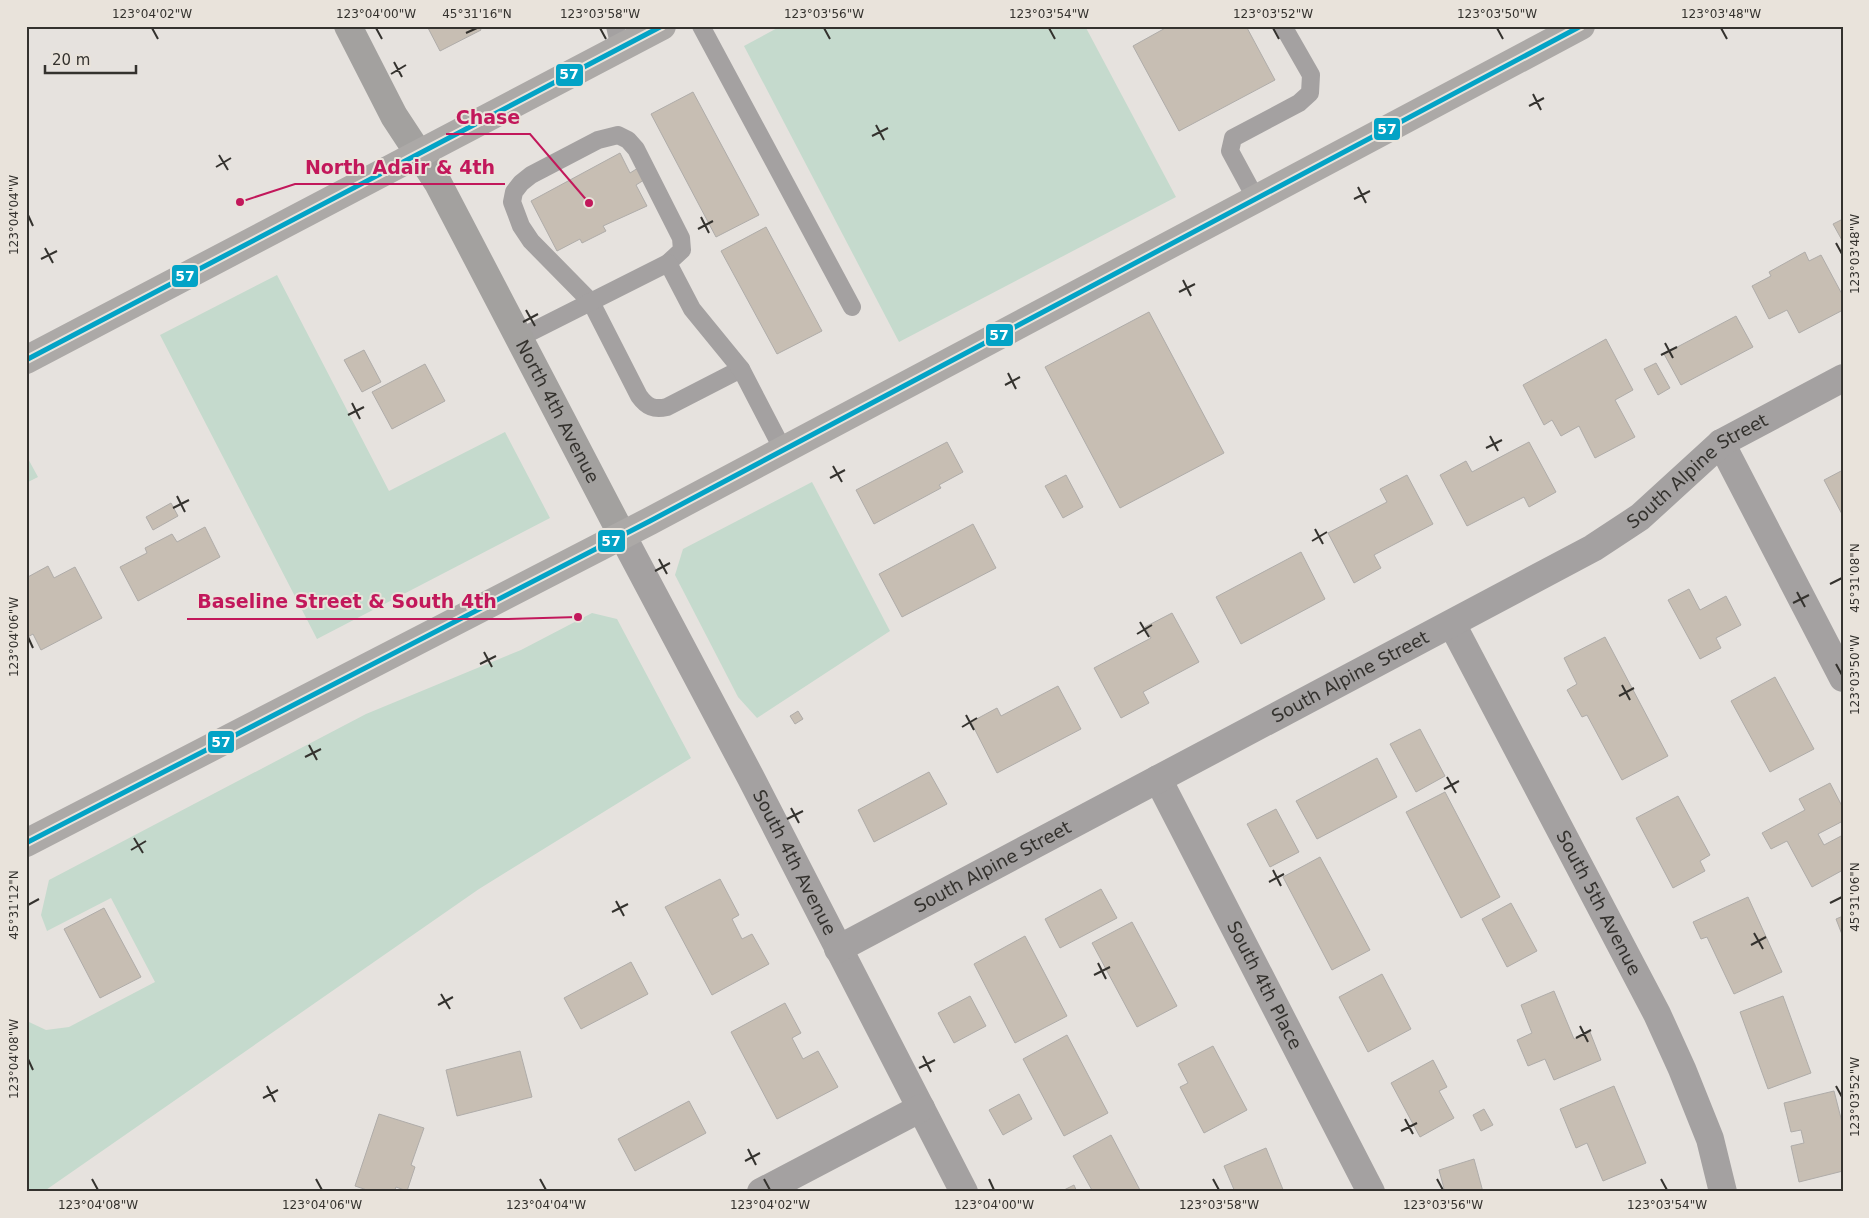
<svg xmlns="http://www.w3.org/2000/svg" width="1869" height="1218" font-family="'DejaVu Sans',sans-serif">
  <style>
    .green { fill: #c5dacd }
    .building { fill: #c7beb3; stroke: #afaca9 }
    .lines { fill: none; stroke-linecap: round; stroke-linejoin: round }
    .lane { stroke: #a4a1a1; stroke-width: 18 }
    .street { stroke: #a4a1a1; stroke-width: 28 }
    .secondary { stroke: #a3a19f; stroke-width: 28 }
    .highway { stroke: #aca9a7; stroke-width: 28 }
    .bus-1-casing { stroke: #e9e3db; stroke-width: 9 }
    .bus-1 { stroke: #03a3c6; stroke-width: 5 }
    .ticks { fill: none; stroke: #34322e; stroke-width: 2 }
    .labels { text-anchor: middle; stroke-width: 4; stroke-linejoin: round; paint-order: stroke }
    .street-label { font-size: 18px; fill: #34322e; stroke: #e9e3db }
    .leader { fill: none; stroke: #c2185b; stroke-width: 2 }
    .callout-dot { fill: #c2185b; stroke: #e9e3db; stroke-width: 2 }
    .callout-label { font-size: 19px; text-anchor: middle; font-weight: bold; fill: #c2185b; stroke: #e9e3db; stroke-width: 4; stroke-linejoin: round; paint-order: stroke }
    .line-badge { stroke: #e9e3db; stroke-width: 2 }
    .badge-label { font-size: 14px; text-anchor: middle; font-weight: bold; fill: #fff }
    .neatline { fill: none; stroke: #34322e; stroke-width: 2 }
    .ticks-label { font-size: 12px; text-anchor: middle; fill: #34322e }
  </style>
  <rect width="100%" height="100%" fill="#e6e2de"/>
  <g class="green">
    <polygon points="781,26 1085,26 1176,197 899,342 744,46"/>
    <polygon points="277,275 389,491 505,432 550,518 317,639 160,335"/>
    <polygon points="26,455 38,477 26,483"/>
    <polygon points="812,482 890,631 757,718 738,697 675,575 683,549"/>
    <polygon points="592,613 617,619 691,758 479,889 43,1192 26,1192 26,1016 29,1022 46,1030 69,1027 155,982 111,898 47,931 41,915 49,880 366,714 521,650"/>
  </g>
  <g class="building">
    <polygon points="427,26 479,26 481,30 440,51"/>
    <polygon points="1169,26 1246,26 1275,80 1179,131 1133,46"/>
    <polygon points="693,92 759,215 716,237 651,114"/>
    <polygon points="620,153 630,173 638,168 644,180 636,185 647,206 603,226 606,231 582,243 580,239 557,251 531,201"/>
    <polygon points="1843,219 1843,242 1833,224"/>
    <polygon points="766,227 822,331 777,354 721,251"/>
    <polygon points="1805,252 1809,261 1821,255 1843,296 1843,310 1799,333 1787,310 1769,319 1752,286 1771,276 1769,272"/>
    <polygon points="1149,312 1224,453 1120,508 1045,367"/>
    <polygon points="1736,316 1753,347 1681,385 1664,354"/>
    <polygon points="1606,339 1633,390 1615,400 1635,437 1595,458 1579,426 1561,436 1552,420 1544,425 1523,385"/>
    <polygon points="364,350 381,382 362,392 344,360"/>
    <polygon points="1656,363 1670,388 1658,395 1644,369"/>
    <polygon points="425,364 445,401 392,429 372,392"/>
    <polygon points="947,442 963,472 939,485 941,488 874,524 856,490"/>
    <polygon points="1529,442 1556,492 1529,507 1524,497 1467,526 1440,475 1466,461 1472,472"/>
    <polygon points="1843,470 1843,516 1824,480"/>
    <polygon points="1066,475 1083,507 1063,518 1045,486"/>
    <polygon points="1407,475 1433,524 1374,555 1381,568 1354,583 1328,533 1387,502 1380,489"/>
    <polygon points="171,503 178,516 153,530 146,517"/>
    <polygon points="973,524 996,568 902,617 879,574"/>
    <polygon points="205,527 220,557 138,601 120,567 147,553 145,548 172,534 177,542"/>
    <polygon points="1301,552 1325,599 1241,644 1216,597"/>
    <polygon points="48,566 54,578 75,567 102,618 41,650 33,634 26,638 26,578"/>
    <polygon points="1689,589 1700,610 1726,596 1741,625 1716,638 1721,648 1700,659 1668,600"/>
    <polygon points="1172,613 1199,662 1143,692 1149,703 1121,718 1094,668 1151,638 1145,627"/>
    <polygon points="1605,637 1668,756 1622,780 1587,715 1582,717 1567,690 1577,684 1564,658"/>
    <polygon points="1775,677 1814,749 1770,772 1731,701"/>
    <polygon points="1058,686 1081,729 997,773 971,722 997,708 1001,716"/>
    <polygon points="798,711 803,719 795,724 790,716"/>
    <polygon points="1420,729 1445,776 1416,792 1390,744"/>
    <polygon points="1377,758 1397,797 1317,839 1296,801"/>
    <polygon points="929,772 947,804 874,842 858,810"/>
    <polygon points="1830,783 1843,808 1843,821 1818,834 1824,845 1843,835 1843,870 1812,887 1787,841 1771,849 1762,833 1805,810 1799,799"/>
    <polygon points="1445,792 1500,897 1461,918 1406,812"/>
    <polygon points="1678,796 1710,855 1700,861 1705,871 1673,888 1636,818"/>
    <polygon points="1276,809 1299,852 1270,867 1247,824"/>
    <polygon points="1320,857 1370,950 1332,970 1283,877"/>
    <polygon points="720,879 739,915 732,919 742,939 752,934 769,964 712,995 665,907"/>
    <polygon points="1101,889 1117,918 1060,948 1045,919"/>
    <polygon points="1748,897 1782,972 1734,994 1707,937 1701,939 1693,922"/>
    <polygon points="1511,903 1537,951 1507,967 1482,919"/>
    <polygon points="104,908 141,977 100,998 64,929"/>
    <polygon points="1843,916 1843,937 1836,919"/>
    <polygon points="1132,922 1177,1006 1137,1027 1092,943"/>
    <polygon points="1025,936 1067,1016 1015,1043 974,964"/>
    <polygon points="631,962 648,994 581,1029 564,998"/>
    <polygon points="1382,974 1411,1029 1368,1052 1339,997"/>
    <polygon points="1554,991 1574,1039 1590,1032 1601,1060 1554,1080 1545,1059 1528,1066 1517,1040 1532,1033 1521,1005"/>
    <polygon points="970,996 986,1026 954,1043 938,1013"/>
    <polygon points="1783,996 1811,1073 1768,1089 1740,1012"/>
    <polygon points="785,1003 801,1033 792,1038 803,1059 818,1051 838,1087 777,1119 731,1032"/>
    <polygon points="1067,1035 1108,1113 1064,1136 1023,1059"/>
    <polygon points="1213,1046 1247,1110 1204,1133 1180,1087 1188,1083 1178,1064"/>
    <polygon points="520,1051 532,1097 457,1116 446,1070"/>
    <polygon points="1433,1060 1447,1087 1439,1091 1454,1118 1420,1137 1391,1083"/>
    <polygon points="1614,1086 1646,1163 1603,1181 1587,1143 1576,1148 1560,1109"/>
    <polygon points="1834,1091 1843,1126 1843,1171 1799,1182 1791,1146 1804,1143 1801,1130 1791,1132 1784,1103"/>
    <polygon points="1019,1094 1032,1119 1003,1135 989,1110"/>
    <polygon points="689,1101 706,1133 635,1171 618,1139"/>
    <polygon points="1484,1109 1493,1125 1481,1131 1473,1115"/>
    <polygon points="379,1114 424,1128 411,1165 415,1167 407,1191 396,1187 394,1192 373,1192 355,1186"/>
    <polygon points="1111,1135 1141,1192 1093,1192 1073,1156"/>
    <polygon points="1266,1148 1284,1192 1235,1192 1224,1166"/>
    <polygon points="1474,1159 1483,1192 1445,1192 1439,1170"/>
    <polygon points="1074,1185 1077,1192 1060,1192"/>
  </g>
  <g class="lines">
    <g class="lane">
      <polyline points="615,26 620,48"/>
      <polyline points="701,26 852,307"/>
      <polyline points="1256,199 1230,151 1233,138 1299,103 1310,93 1311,75 1283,26"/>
      <path d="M668,263L682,250L681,238L636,149L628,140L618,135L598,140L531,175L521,183L514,192L512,202L521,226L531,241L591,302L639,396C647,407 654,410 667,407L741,369"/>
      <polyline points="519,338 668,263 692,309 741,369 783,450"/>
    </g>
    <g class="street">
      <polyline points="1721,443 1843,678"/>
      <path id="s1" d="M622,535L751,778L964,1192"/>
      <path id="s2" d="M1452,624L1657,1014L1682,1069L1710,1139L1723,1192"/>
      <path id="s3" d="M1158,779L1371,1192"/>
      <path id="s4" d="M838,949L1593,548L1640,517L1721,443L1843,378"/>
      <polyline points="761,1192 921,1108"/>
    </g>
    <path class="secondary" id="s5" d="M348,26L394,116L438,183L622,535"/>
    <g class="highway">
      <polyline points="26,360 662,26"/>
      <polyline points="26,843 650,521 1581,26"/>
    </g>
    <defs>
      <g id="bus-1">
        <polyline points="26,360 662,26"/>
        <polyline points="26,843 650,521 1581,26"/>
      </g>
    </defs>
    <use href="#bus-1" class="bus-1-casing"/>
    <use href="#bus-1" class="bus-1"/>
  </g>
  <path class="ticks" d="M152,28L158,39M376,28L382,39M600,28L606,39M824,28L830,39M1049,28L1055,39M1273,28L1279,39M1497,28L1503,39M1721,28L1727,39M466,33L477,28M394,62L402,77M391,74L406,65M1533,94L1541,110M1529,106L1544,98M876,125L884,140M872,136L888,128M219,155L228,170M216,167L231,158M1358,187L1366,203M1354,199L1370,191M28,215L33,226M701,217L709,233M698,229L713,221M1836,243L1842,254M45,248L53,263M41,259L57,251M1183,280L1191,296M1179,292L1195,284M526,310L535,326M523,322L538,314M1665,343L1673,358M1661,355L1677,347M1008,373L1016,389M1005,385L1020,377M352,403L360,419M348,415L364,407M1490,436L1498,451M1486,448L1502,440M833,466L842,482M830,478L845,470M177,496L185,512M173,508L189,500M1315,529L1323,544M1312,541L1327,532M659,559L667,574M655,571L670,563M1830,584L1842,578M1797,592L1805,607M1793,603L1809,595M1140,622L1149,637M1137,634L1152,625M28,637L33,648M484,652L492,667M480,664L496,656M1836,664L1842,675M1622,685L1630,700M1619,696L1634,688M966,715L974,730M962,727L977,718M309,745L317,760M305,757L321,749M1447,777L1456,793M1444,789L1459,781M791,808L799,823M787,819L803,811M134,838L143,853M131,850L146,841M1273,870L1281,886M1269,882L1284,874M616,901L624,916M1830,903L1842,897M28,905L39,899M612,912L628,904M1754,933L1763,949M1751,945L1766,937M1098,963L1106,979M1094,975L1110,967M441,994L450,1009M438,1005L453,997M1580,1026L1588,1042M1576,1038L1591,1030M923,1056L931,1072M28,1059L33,1070M919,1068L935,1060M267,1086L275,1102M1836,1086L1842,1097M263,1098L278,1090M1405,1119L1413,1134M1401,1131L1417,1123M748,1149L756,1165M745,1161L760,1153M92,1179L98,1190M316,1179L322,1190M540,1179L546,1190M764,1179L770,1190M989,1179L994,1190M1213,1179L1219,1190M1437,1179L1443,1190M1661,1179L1667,1190"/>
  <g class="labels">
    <g class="street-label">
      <text dy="6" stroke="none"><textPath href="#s5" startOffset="439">North 4th Avenue</textPath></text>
      <text dy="6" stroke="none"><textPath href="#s4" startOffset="985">South Alpine Street</textPath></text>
      <text dy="6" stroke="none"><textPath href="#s4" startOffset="580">South Alpine Street</textPath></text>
      <text dy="6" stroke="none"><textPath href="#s1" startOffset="370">South 4th Avenue</textPath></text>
      <text dy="6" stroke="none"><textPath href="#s4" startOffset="175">South Alpine Street</textPath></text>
      <text dy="6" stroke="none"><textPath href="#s2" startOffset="315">South 5th Avenue</textPath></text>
      <text dy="6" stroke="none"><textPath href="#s3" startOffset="232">South 4th Place</textPath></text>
    </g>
  </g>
  <path class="leader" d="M589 203L530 134H446M240 202L295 184H505M578 617L507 619H187"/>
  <g class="callout-dot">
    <circle cx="589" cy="203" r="5"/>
    <circle cx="240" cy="202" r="5"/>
    <circle cx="578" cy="617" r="5"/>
  </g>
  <g class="callout-label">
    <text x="488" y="124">Chase</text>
    <text x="400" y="174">North Adair &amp; 4th</text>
    <text x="347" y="608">Baseline Street &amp; South 4th</text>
  </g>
  <g class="line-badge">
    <rect x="555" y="63" width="29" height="24" rx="5" fill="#03a3c6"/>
    <rect x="1373" y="117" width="28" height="24" rx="5" fill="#03a3c6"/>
    <rect x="171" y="264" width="28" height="24" rx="5" fill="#03a3c6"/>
    <rect x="985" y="323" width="29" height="24" rx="5" fill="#03a3c6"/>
    <rect x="597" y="529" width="29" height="24" rx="5" fill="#03a3c6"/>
    <rect x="207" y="730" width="28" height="24" rx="5" fill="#03a3c6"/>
  </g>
  <g class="badge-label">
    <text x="569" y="79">57</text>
    <text x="1387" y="134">57</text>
    <text x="185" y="281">57</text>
    <text x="999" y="340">57</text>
    <text x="611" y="546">57</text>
    <text x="221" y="747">57</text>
  </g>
  <rect width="1869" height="1218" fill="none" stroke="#e9e3db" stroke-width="55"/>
  <path d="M45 65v8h91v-8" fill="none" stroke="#34322e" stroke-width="2.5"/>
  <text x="52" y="65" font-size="15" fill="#34322e" stroke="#e9e3db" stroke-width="4" paint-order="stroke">20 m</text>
  <rect x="28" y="28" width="1814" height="1162" class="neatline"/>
  <g class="ticks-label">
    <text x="152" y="18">123°04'02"W</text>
    <text x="376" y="18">123°04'00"W</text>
    <text x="477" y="18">45°31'16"N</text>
    <text x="600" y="18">123°03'58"W</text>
    <text x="824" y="18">123°03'56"W</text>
    <text x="1049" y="18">123°03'54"W</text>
    <text x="1273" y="18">123°03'52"W</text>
    <text x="1497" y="18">123°03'50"W</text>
    <text x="1721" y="18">123°03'48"W</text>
    <text transform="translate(14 215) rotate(-90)" y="4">123°04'04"W</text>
    <text transform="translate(1855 254) rotate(-90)" y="4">123°03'48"W</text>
    <text transform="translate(1855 578) rotate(-90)" y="4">45°31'08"N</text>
    <text transform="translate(14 637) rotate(-90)" y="4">123°04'06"W</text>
    <text transform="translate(1855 675) rotate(-90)" y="4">123°03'50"W</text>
    <text transform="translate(1855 897) rotate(-90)" y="4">45°31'06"N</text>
    <text transform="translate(14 905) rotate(-90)" y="4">45°31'12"N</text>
    <text transform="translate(14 1059) rotate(-90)" y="4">123°04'08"W</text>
    <text transform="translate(1855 1097) rotate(-90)" y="4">123°03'52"W</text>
    <text x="98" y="1209">123°04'08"W</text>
    <text x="322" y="1209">123°04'06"W</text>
    <text x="546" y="1209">123°04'04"W</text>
    <text x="770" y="1209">123°04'02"W</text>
    <text x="994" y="1209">123°04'00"W</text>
    <text x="1219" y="1209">123°03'58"W</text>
    <text x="1443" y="1209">123°03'56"W</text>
    <text x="1667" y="1209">123°03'54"W</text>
  </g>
</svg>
